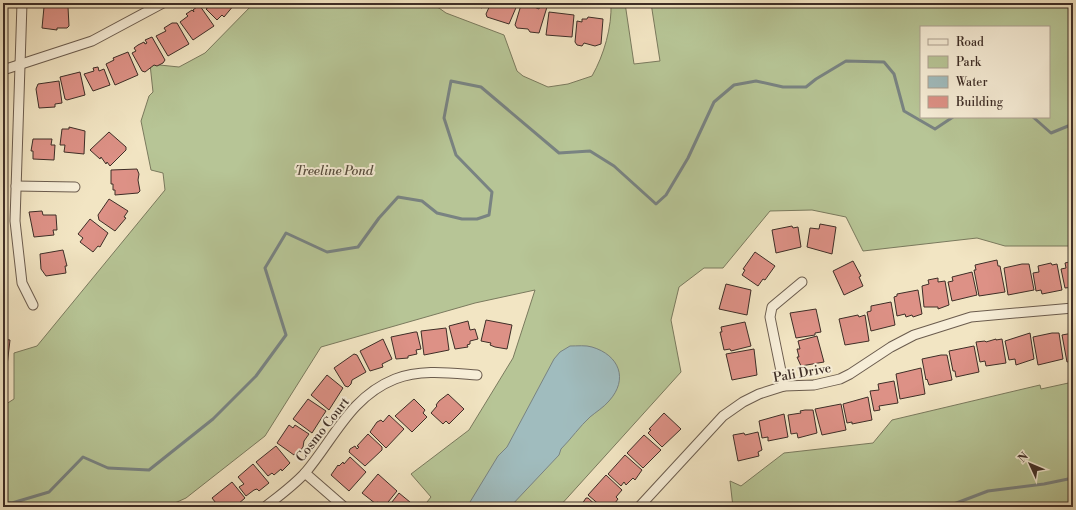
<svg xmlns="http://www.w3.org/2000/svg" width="1076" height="510" font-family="'Libre Bodoni',serif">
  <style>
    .green { fill: #b7c596; stroke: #7a7a5e; fill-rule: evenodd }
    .water { fill: #a0bcbe; stroke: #798382 }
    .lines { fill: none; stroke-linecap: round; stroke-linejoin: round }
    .stream { stroke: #798382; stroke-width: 3 }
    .building { fill: #dd9186; stroke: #3e2e27 }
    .street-casing { stroke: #6b5c4e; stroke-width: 11 }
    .street { stroke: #f7eed8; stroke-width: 9 }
    .labels { text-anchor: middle; stroke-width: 4; stroke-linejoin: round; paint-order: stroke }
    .park-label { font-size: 13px; font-style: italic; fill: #564c3d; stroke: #f7eed8 }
    .street-label { font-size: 13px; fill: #3e2e27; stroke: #f7eed8 }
  </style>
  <rect width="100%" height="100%" fill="#f2e5c3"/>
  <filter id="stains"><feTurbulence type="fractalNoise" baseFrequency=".005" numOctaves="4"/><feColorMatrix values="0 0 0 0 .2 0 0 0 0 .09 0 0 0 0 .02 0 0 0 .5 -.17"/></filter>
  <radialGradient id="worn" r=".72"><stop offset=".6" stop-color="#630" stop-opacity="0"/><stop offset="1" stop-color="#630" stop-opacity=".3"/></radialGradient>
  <g class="green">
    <path d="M254,3H422L439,8L446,13L504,35L517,71L523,76L548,87L568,84L592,76C604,55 612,27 611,3H625L634,64L660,61L651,3H1073V246H1005L977,238L863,251L846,217L812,210L770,211L723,268H704L679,287L671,320L681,372L559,507H423L431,497L411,474L469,430L513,358L535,290L475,303L321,347L265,436L186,498L166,507H3V406L14,399V353L37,346L165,190L163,173L151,170L141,121L149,96L153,92L150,64L179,67L205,53ZM921,27H1049V117H921Z"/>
    <polygon points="1073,382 1073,507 733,507 730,481 741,486 784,453 873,443 892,420 1040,385 1041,389"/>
  </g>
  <path class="water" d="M570,346C577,346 586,345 592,347C619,355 629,379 609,401C604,407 596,412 590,417C580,426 571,439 561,449L559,455L510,507H470V502L498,456L507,447L554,359L560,352Z"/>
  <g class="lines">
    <g class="stream">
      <polyline points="1033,117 1051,133 1073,124"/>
      <polyline points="3,502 12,503 49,492 83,457 108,468 149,470 213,419 256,376 286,335 265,268 286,233 327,252 358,247 379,218 398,197 422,201 437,213 462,219 477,219 489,215 492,192 456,155 444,118 451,81 481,87 559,153 590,151 614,166 656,204 666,195 688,158 714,102 734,85 756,81 783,87 806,87 816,79 846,61 884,62 894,74 904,111 935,129 953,117"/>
      <polyline points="946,507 988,491 1044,484 1073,478"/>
    </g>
  </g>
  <g class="building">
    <rect x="43" y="3" width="25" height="1"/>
    <polygon points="207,3 233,3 234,5 224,17 222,15 217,20 206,9 210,6"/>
    <polygon points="470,3 485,3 482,8"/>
    <polygon points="491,3 518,3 509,24 487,17 486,14"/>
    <polygon points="527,4 539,9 540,5 547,7 539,33 530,32 528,29 517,28 515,25 521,5 526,7"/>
    <polygon points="198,6 200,6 214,26 193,40 180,22 188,16 186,14 192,10 194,12 193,10"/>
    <polygon points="44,7 68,7 69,26 67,28 57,28 57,30 42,28"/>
    <polygon points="549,12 574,15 572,37 546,35"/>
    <polygon points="588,17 603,19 601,44 595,46 584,43 582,46 577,45 575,42 577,21 582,22 582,19 587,19"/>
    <polygon points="172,23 177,23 189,44 168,56 156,36 166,31 164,28"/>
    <polygon points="152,37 165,60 163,63 157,66 154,65 145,72 142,71 132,53 136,51 134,48 138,45 144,42 145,44 147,43 145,40"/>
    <polygon points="128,52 138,75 115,85 106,64 114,60 113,58"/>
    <polygon points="98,67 99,71 104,69 110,85 93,91 84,74 94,71 93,68"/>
    <polygon points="80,72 85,95 67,100 65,99 60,77"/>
    <polygon points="59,81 62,103 55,104 55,107 39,108 36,89 38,84"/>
    <polygon points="69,127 85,131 84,154 64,152 65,145 60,145 62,129 69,129"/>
    <polygon points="109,132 126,147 126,150 110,166 107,162 106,164 101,157 100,159 90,150"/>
    <polygon points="33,139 52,139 51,145 55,145 54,160 33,159 33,151 31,151"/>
    <polygon points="137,169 139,174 138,180 140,191 138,193 115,195 115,190 113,190 113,184 111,184 111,170"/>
    <polygon points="109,199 128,211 124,217 126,218 115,231 99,220 98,215"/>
    <polygon points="42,211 43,215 56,215 57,230 53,230 54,235 34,237 29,212"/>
    <polygon points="90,219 108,233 100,247 98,246 93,252 80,242 83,238 78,234"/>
    <polygon points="820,224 836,227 832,254 807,247 810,228 819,229"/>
    <polygon points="792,226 793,228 798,227 801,247 776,253 772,230"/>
    <polygon points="63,250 67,266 65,266 66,273 46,276 41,269 40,254"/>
    <polygon points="755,252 775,266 765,280 763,279 758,286 742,275 745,270 743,269"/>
    <polygon points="997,260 998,266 1000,266 1005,292 979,296 974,270 976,270 975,265"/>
    <polygon points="853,261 861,276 859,277 863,286 844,295 833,271"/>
    <polygon points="1073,261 1073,287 1065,288 1061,269 1066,268 1065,263"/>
    <polygon points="1051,263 1052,265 1057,264 1062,290 1042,294 1041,290 1036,291 1033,273 1039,272 1038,266"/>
    <polygon points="1022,264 1029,264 1034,290 1008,295 1004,268"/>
    <polygon points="972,272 977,295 952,301 948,282 953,281 952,277"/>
    <polygon points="938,278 938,282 945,281 949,305 938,309 938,307 924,307 922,286 929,284 928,280"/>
    <polygon points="726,284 751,290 747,315 719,309"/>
    <polygon points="918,290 922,314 913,317 912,315 906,317 905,314 897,316 894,297 897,296 897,294"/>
    <polygon points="891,302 895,325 871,331 867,312 871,311 871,306"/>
    <polygon points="816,309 821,332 815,333 815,335 796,338 790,313"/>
    <polygon points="858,315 859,317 865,315 869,341 845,345 839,319"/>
    <polygon points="486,320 512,325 507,349 495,347 490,345 491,343 481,341"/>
    <polygon points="468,321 470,330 475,329 478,339 470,341 470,344 467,345 468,347 455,349 449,326"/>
    <polygon points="745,322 751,346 731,351 730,349 724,350 720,332 722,332 721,327"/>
    <polygon points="446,328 449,350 424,355 421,331"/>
    <polygon points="415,332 417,332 421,349 416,350 417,354 408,356 408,358 396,359 391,337"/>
    <polygon points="1030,333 1034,359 1016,365 1015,359 1009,360 1005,341"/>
    <polygon points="1052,333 1059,333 1063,359 1038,365 1033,337"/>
    <polygon points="1073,333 1073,361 1067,362 1062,335"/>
    <polygon points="817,336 824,362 801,366 797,357 799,357 797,349 800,349 798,341"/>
    <polygon points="3,339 10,340 7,366 3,366"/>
    <polygon points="383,339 392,359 382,364 383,367 370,371 360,351"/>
    <polygon points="996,339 996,340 1002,339 1006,363 986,366 985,361 980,362 976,342 985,341 986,342"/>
    <polygon points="974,346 979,372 956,377 955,371 953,371 949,351"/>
    <polygon points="754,349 757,375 732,380 726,354"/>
    <polygon points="354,354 357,355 366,372 352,380 351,384 348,387 345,386 334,368"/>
    <polygon points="941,355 947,355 952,380 929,385 927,379 926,380 922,359"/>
    <polygon points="921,368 925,394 900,399 896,374"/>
    <polygon points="327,375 343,388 329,410 311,395"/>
    <polygon points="894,381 898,403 879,406 880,410 874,411 870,391 879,390 878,384"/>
    <polygon points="448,394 464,409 449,424 446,421 443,424 431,413 437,406 436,405 439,401"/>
    <polygon points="868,397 872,420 852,424 852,422 847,423 843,404"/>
    <polygon points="308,399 326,411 312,433 293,419"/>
    <polygon points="414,399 425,410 423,413 427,417 412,432 395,416"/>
    <polygon points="841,404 846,430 822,435 815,409"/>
    <polygon points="805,410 813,410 817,433 798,438 797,433 791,434 788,415 801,413 800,411"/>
    <polygon points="664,413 681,429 662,447 648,433 651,430 649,429"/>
    <polygon points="784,414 788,437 768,441 768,437 762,438 759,421"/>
    <polygon points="389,415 404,429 386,448 370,432 377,422 381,420 383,422"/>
    <polygon points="289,425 293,428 295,425 309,434 304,441 303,447 300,451 298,450 294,455 277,443"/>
    <polygon points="758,432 762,450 758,452 759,456 738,461 733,435 744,433 745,435"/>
    <polygon points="368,434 382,447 382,450 365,466 349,452 350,449 355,446 357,449 359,447 357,446"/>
    <polygon points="644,435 661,450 643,468 627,453"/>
    <polygon points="276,446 290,463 282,471 281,469 274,475 272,473 268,476 256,462"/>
    <polygon points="625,455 642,470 635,480 633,478 626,485 624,482 621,486 608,474"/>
    <polygon points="350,457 366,472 349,491 331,475 338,465 339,466 343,462 344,464"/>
    <polygon points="253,464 269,483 259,491 257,489 254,490 246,496 239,487 244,484 238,477"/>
    <polygon points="378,474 397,491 384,507 377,502 376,504 362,493"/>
    <polygon points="606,475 622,490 616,497 618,499 612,507 602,507 588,495"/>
    <polygon points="232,482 245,498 238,504 237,507 219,507 212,498"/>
    <polygon points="399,493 416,507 388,507"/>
    <polygon points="586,498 588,498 598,507 577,507 580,507"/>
    <polygon points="305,502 311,507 300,507"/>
  </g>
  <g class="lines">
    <defs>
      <g id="street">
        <polyline points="22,3 15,221 22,283 33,305"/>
        <polyline points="3,70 92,41 163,3"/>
        <polyline points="16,186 75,187"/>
        <polyline points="784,386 770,317 772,307 802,282"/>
        <polyline points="305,473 344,507"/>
        <path d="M265,507C279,496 293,486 305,473C334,439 350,397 395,379C421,369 450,373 477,375"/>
        <polyline points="639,507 723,416 743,402 759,394 784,386 814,385 840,379 850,374 891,347 914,335 971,317 1073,308"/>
      </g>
    </defs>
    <use href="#street" class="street-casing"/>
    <use href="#street" class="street"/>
  </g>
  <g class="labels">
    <g class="park-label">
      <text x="334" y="175">Treeline Pond</text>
    </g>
    <g class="street-label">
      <text transform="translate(802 372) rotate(-10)" y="5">Pali Drive</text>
      <text transform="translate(322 429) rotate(-52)" y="5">Cosmo Court</text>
    </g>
  </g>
  <rect width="1076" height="510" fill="none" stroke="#f2e5c3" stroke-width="16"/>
  <rect x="4" y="4" width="1068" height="502" fill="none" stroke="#3e2e27" stroke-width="2"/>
  <rect x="8" y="8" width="1060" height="494" fill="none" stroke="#3e2e27"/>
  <rect x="920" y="26" width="130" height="92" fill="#f7eed8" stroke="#ada191"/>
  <rect x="928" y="39" width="20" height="6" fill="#f7eed8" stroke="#ada191"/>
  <text x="956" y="46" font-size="12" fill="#3e2e27">Road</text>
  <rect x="928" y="56" width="20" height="12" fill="#b7c596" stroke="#ada191"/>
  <text x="956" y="66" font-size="12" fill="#3e2e27">Park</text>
  <rect x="928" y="76" width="20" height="12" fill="#a0bcbe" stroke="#ada191"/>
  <text x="956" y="86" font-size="12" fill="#3e2e27">Water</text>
  <rect x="928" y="96" width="20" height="12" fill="#dd9186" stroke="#ada191"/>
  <text x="956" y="106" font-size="12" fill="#3e2e27">Building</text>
  <g transform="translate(1030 464) rotate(314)" stroke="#f7eed8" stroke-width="3" paint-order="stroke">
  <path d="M0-3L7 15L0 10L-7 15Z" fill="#3e2e27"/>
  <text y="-6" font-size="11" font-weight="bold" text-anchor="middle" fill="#3e2e27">N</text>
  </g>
  <rect width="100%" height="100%" filter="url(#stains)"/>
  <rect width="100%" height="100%" fill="url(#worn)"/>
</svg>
